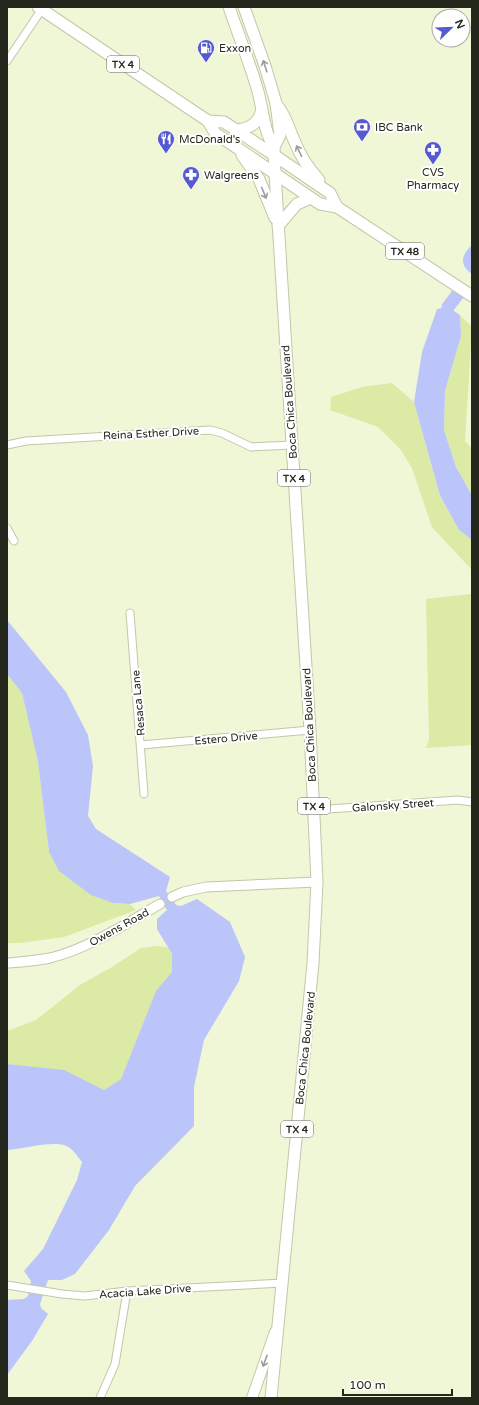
<svg xmlns="http://www.w3.org/2000/svg" width="479" height="1405" font-family="'Varela Round',sans-serif">
  <style>
    .green { fill: #dbeaa5 }
    .water { fill: #bcc5fa }
    .lines { fill: none; stroke-linecap: round; stroke-linejoin: round }
    .river { stroke: #bcc5fa; stroke-width: 13 }
    .minor-casing { stroke: #c1c8a9; stroke-width: 9 }
    .tertiary-casing { stroke: #c1c8a9; stroke-width: 11 }
    .secondary-casing { stroke: #c1c8a9; stroke-width: 12 }
    .primary-casing { stroke: #c1c8a9; stroke-width: 13 }
    .minor { stroke: #fff; stroke-width: 7 }
    .tertiary { stroke: #fff; stroke-width: 9 }
    .secondary { stroke: #fff; stroke-width: 10 }
    .primary { stroke: #fff; stroke-width: 11 }
    .oneway { stroke: #9c9e98 }
    .labels { text-anchor: middle; stroke-width: 4; stroke-linejoin: round; paint-order: stroke }
    .shield { fill: #fff; stroke: #66685f; stroke-width: 1 }
    .shield-label { font-size: 10px; font-weight: bold; fill: #24271b }
    .poi-label { font-size: 11px; fill: #24271b; stroke: #fff; text-anchor: start }
    .street-label { font-size: 11px; fill: #24271b; stroke: #fff }
  </style>
  <rect width="100%" height="100%" fill="#eff7d7"/>
  <g class="green">
    <polygon points="460,315 472,327 465,441 472,449 472,494 456,467 444,430 445,391 461,336"/>
    <polygon points="392,383 414,402 440,497 459,530 472,540 472,745 426,748 429,739 426,599 471,594 471,569 432,527 412,468 401,450 378,427 330,410 331,397 362,387"/>
    <polygon points="7,674 22,693 38,762 49,852 113,903 130,904 136,910 64,937 20,943 7,943"/>
    <polygon points="156,946 167,947 172,954 172,972 156,992 121,1079 104,1090 64,1071 7,1064 7,1031 36,1020 80,985 112,967 141,948"/>
  </g>
  <g class="water">
    <path d="M472,245V274C459,265 461,255 472,245Z"/>
    <polygon points="448,307 460,315 461,336 445,391 444,430 456,467 472,495 472,540 459,530 440,496 414,402 422,352 437,309"/>
    <path d="M7,620L66,692L88,735L93,766L88,816L96,829L170,877L166,891L176,905L181,906L197,899L230,922L245,957L239,981L204,1040L194,1087V1126L135,1186L109,1230L75,1274L62,1280H48L40,1304L41,1308L48,1314L32,1341L7,1375V1300L24,1299L28,1296L31,1281L24,1271L43,1249L77,1180L82,1162C77,1156 73,1148 64,1145C50,1141 22,1149 7,1150V1064L64,1070L104,1090L121,1079L156,991L172,972V954L157,929V919L167,910L159,896L130,904L113,903L91,895L59,871L49,852L38,762L22,693L7,674Z"/>
  </g>
  <g class="lines">
    <polyline class="river" points="445,325 448,307 458,294"/>
    <defs>
      <g id="minor">
        <polyline points="7,61 42,9"/>
        <polyline points="7,445 26,441 210,430 222,433 251,447 292,445"/>
        <polyline points="7,528 14,541"/>
        <polyline points="130,613 144,794"/>
        <polyline points="141,745 310,730"/>
        <polyline points="314,810 458,800 472,802"/>
        <polyline points="7,1285 62,1294 85,1296 127,1291 283,1283"/>
        <polyline points="100,1398 115,1364 127,1291"/>
      </g>
      <g id="tertiary">
        <polyline points="172,897 183,892 206,887 317,882"/>
        <path d="M7,963C21,962 36,961 50,958C90,948 125,924 160,904"/>
      </g>
      <polyline id="secondary" points="252,1398 275,1332"/>
      <g id="primary">
        <polyline points="38,7 208,121 215,133 320,204 337,207 472,296"/>
        <path d="M229,7C238,34 249,61 257,88C263,108 263,130 274,147"/>
        <polyline points="244,7 265,66 276,103 280,135 274,147 275,173 310,730 317,882 313,963 271,1398"/>
        <path d="M276,104C286,115 288,127 294,140C300,156 308,168 319,180"/>
        <polyline points="208,121 224,122 274,155 330,193 337,207"/>
        <path d="M236,130C250,129 259,123 262,109"/>
        <polyline points="242,155 259,179 275,218"/>
        <polyline points="278,226 297,204 311,198"/>
      </g>
    </defs>
    <use href="#minor" class="minor-casing"/>
    <use href="#tertiary" class="tertiary-casing"/>
    <use href="#secondary" class="secondary-casing"/>
    <use href="#primary" class="primary-casing"/>
    <use href="#minor" class="minor"/>
    <use href="#tertiary" class="tertiary"/>
    <use href="#secondary" class="secondary"/>
    <use href="#primary" class="primary"/>
  </g>
  <defs><path id="oneway-shaft" d="M-6 0H5M1.5-3L5.5 0L1.5 3" fill="none" stroke-width="1.6" stroke-linecap="round" stroke-linejoin="round"/></defs>
  <g class="oneway">
    <use href="#oneway-shaft" transform="translate(265 66) rotate(-108)"/>
    <use href="#oneway-shaft" transform="translate(299 151) rotate(-116)"/>
    <use href="#oneway-shaft" transform="translate(264 193) rotate(68)"/>
    <use href="#oneway-shaft" transform="translate(265 1361) rotate(110)"/>
  </g>
  <defs>
    <symbol id="fuel-pin" viewBox="-11 -11 22 30"><path d="M0 17L-7.5 6A9.5 9.5 0 1 1 7.5 6Z" fill="#565ad1" stroke="#fff"/><path d="M-5.5-6h7V0h2V4h1.3V-2.5L3-4.5l.8-.8L6-3V5H2.5V1h-1V6h-7ZM-4.2-4.7v3.2H.2V-4.7Z" fill="#fff"/></symbol>
    <symbol id="bank-pin" viewBox="-11 -11 22 30"><path d="M0 17L-7.5 6A9.5 9.5 0 1 1 7.5 6Z" fill="#565ad1" stroke="#fff"/><path d="M-6-4H6V4H-6ZM0-2.3a2.3 2.3 0 1 0 0 4.6a2.3 2.3 0 1 0 0-4.6Z" fill="#fff"/></symbol>
    <symbol id="restaurant-pin" viewBox="-11 -11 22 30"><path d="M0 17L-7.5 6A9.5 9.5 0 1 1 7.5 6Z" fill="#565ad1" stroke="#fff"/><path d="M-5-6h1v4h1v-4h1v4h1v-4h1v5L-1.5 .5V6h-2V.5L-5-1ZM5-6V6H3V1.5H1.5Q1.5-4 5-6Z" fill="#fff"/></symbol>
    <symbol id="pharmacy-pin" viewBox="-11 -11 22 30"><path d="M0 17L-7.5 6A9.5 9.5 0 1 1 7.5 6Z" fill="#565ad1" stroke="#fff"/><path d="M-2-6h4v4h4v4h-4v4h-4v-4h-4v-4h4Z" fill="#fff"/></symbol>
  </defs>
  <g fill-rule="evenodd">
    <use href="#fuel-pin" x="196" y="38" width="20" height="27"/>
    <use href="#bank-pin" x="352" y="117" width="20" height="27"/>
    <use href="#restaurant-pin" x="156" y="129" width="20" height="27"/>
    <use href="#pharmacy-pin" x="423" y="140" width="20" height="27"/>
    <use href="#pharmacy-pin" x="181" y="165" width="20" height="27"/>
  </g>
  <g class="labels">
    <g class="shield">
      <rect x="107" y="56" width="32" height="16" rx="3"/>
      <rect x="386" y="243" width="38" height="16" rx="3"/>
      <rect x="278" y="470" width="32" height="16" rx="3"/>
      <rect x="298" y="798" width="32" height="16" rx="3"/>
      <rect x="281" y="1121" width="32" height="16" rx="3"/>
    </g>
    <g class="shield-label">
      <text x="123" y="68">TX 4</text>
      <text x="405" y="255">TX 48</text>
      <text x="294" y="482">TX 4</text>
      <text x="314" y="810">TX 4</text>
      <text x="297" y="1133">TX 4</text>
    </g>
    <g class="poi-label">
      <text x="219" y="52">Exxon</text>
      <text x="375" y="131">IBC Bank</text>
      <text x="179" y="143">McDonald's</text>
      <text x="433" y="176" text-anchor="middle">CVS<tspan x="433" dy="13">Pharmacy</tspan></text>
      <text x="204" y="179">Walgreens</text>
    </g>
    <g class="street-label">
      <text transform="translate(289 402) rotate(-94)" y="4">Boca Chica Boulevard</text>
      <text transform="translate(151 433) rotate(-3)" y="4">Reina Esther Drive</text>
      <text transform="translate(138 703) rotate(-95)" y="4">Resaca Lane</text>
      <text transform="translate(309 725) rotate(-93)" y="4">Boca Chica Boulevard</text>
      <text transform="translate(226 738) rotate(-5)" y="4">Estero Drive</text>
      <text transform="translate(393 805) rotate(-4)" y="4">Galonsky Street</text>
      <text transform="translate(119 927) rotate(-29)" y="4">Owens Road</text>
      <text transform="translate(305 1048) rotate(-84)" y="4">Boca Chica Boulevard</text>
      <text transform="translate(145 1291) rotate(-4)" y="4">Acacia Lake Drive</text>
    </g>
  </g>
  <rect width="479" height="1405" fill="none" stroke="#24271b" stroke-width="16"/>
  <g transform="translate(451 28) rotate(67)"><circle r="19" fill="#ffffff" stroke="#a7a9a4"/>
  <path d="M0-3L7 15L0 10L-7 15Z" fill="#565ad1"/>
  <text y="-6" font-size="11" font-weight="bold" text-anchor="middle" fill="#24271b">N</text>
  </g>
  <path d="M343 1389v6h109v-6" fill="none" stroke="#24271b" stroke-width="2"/>
  <text x="349" y="1389" font-size="12" fill="#24271b" stroke="#ffffff" stroke-width="3" paint-order="stroke">100 m</text>
</svg>
